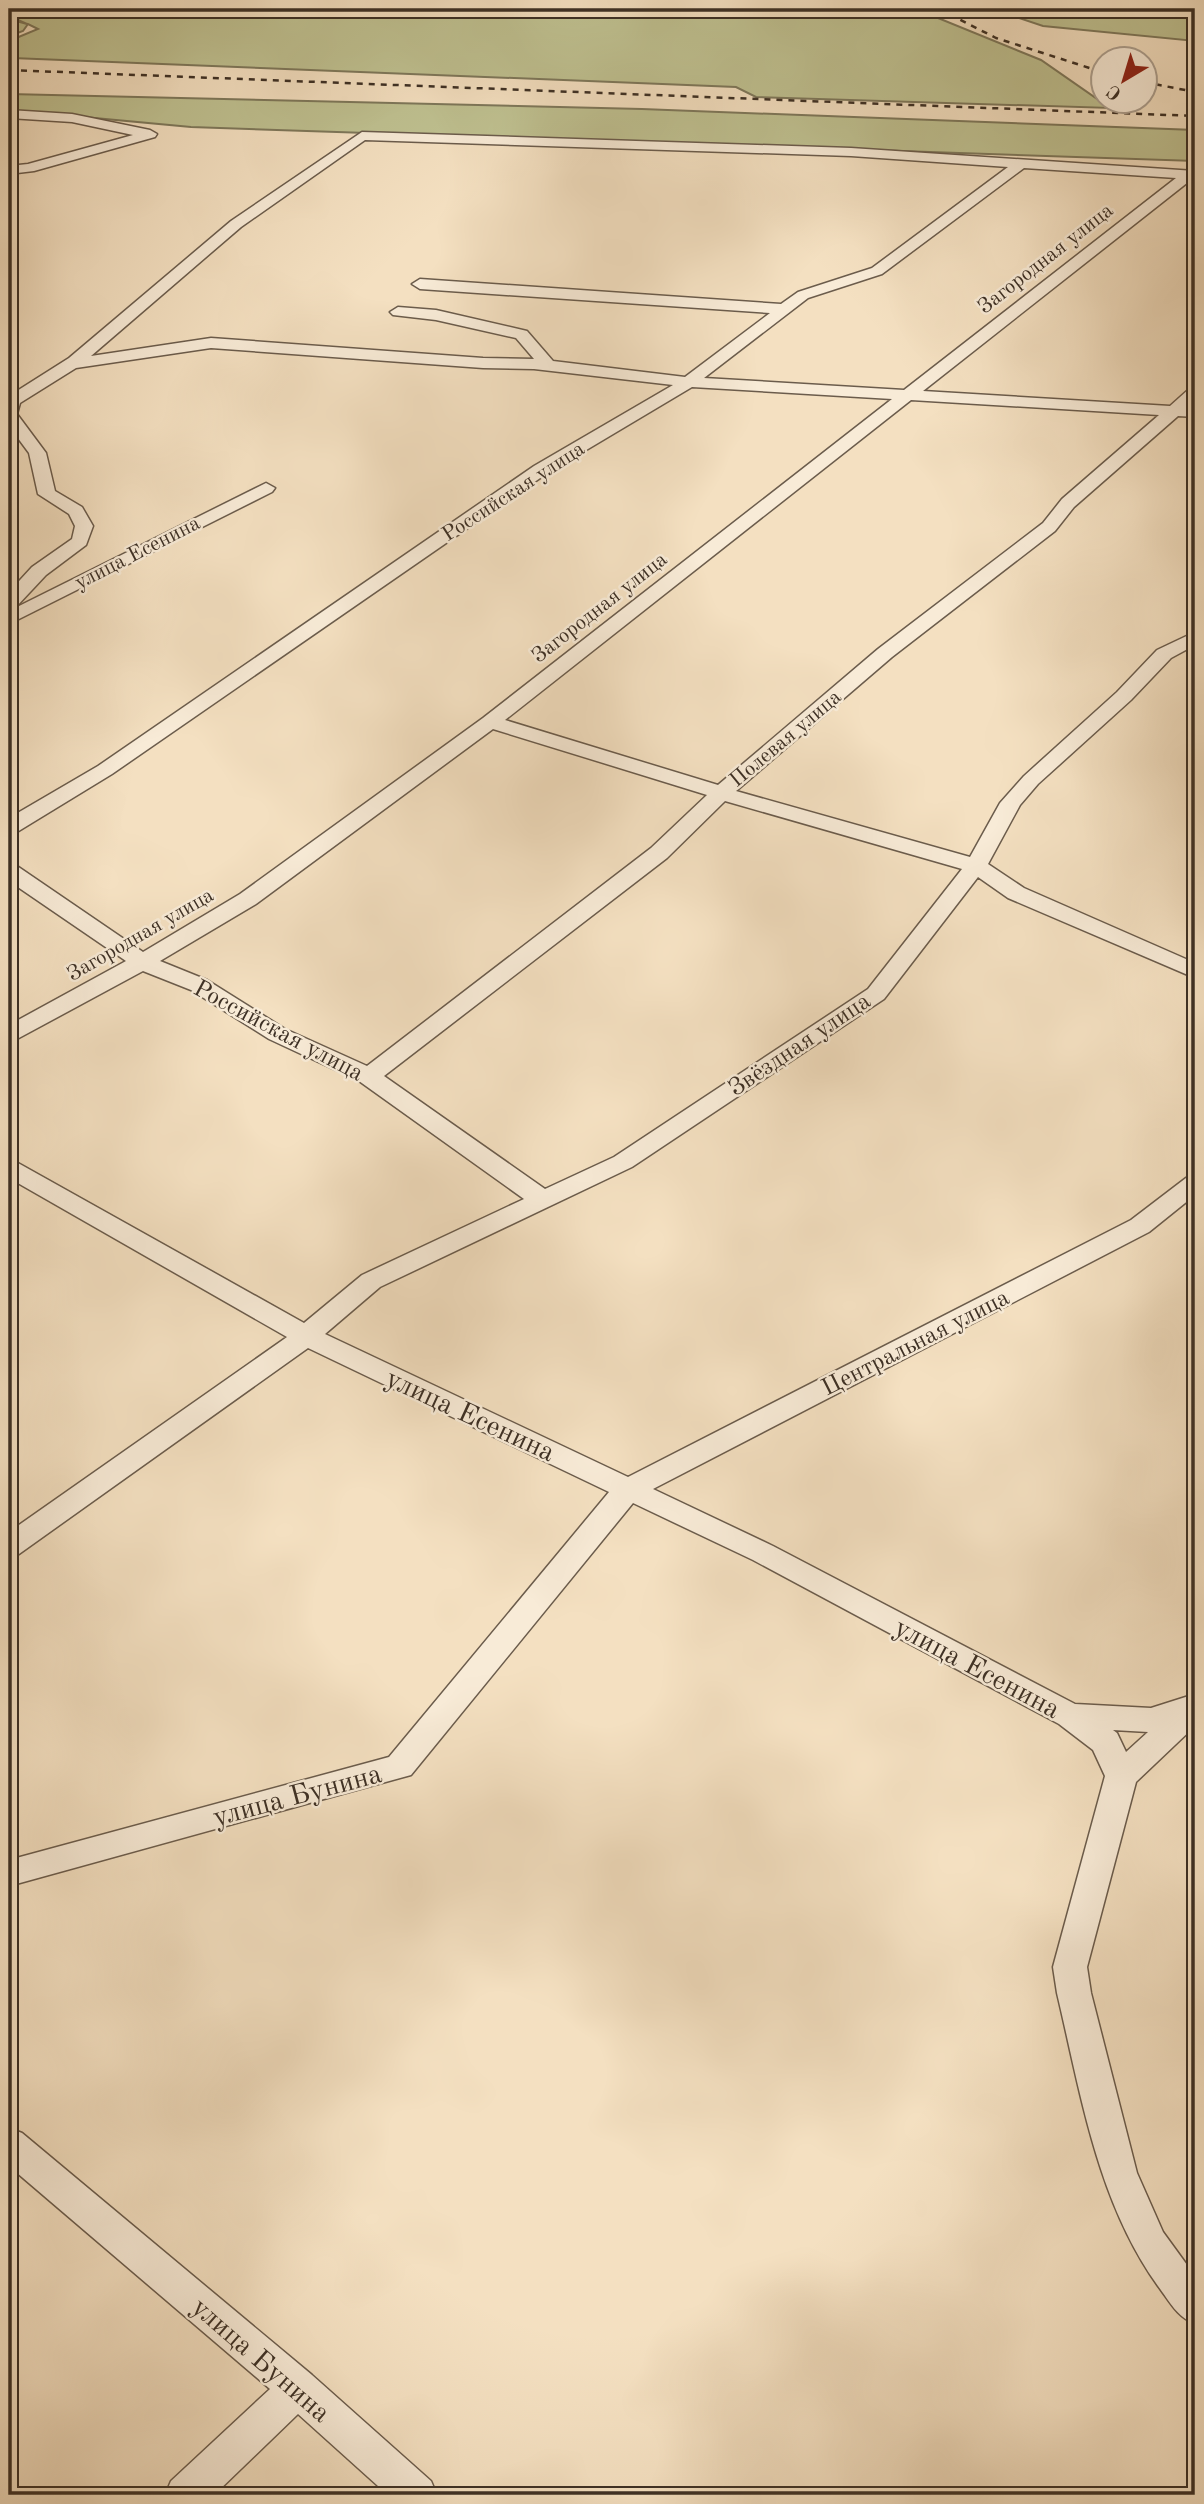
<svg xmlns="http://www.w3.org/2000/svg" width="1204" height="2504" font-family="'Old Standard TT',serif">
  <style>
    .green { fill: #bfc191; stroke: #7e785b; stroke-width: 2 }
    .lines { fill: none; stroke-linecap: round; stroke-linejoin: round }
    .street-casing { stroke: #6b5c4c; stroke-width: 3 }
    .street { fill: #f8ebd7; fill-rule: evenodd }
    .rail { stroke: #3d3025; stroke-width: 2.5; stroke-dasharray: 6 6; stroke-linecap: butt }
    .labels { text-anchor: middle; stroke-width: 5; stroke-linejoin: round; paint-order: stroke }
    .far-street-label { font-size: 21px; fill: #3d3025; stroke: #f8ebd7 }
    .street-label { font-size: 24px; fill: #3d3025; stroke: #f8ebd7 }
    .near-street-label { font-size: 28px; fill: #3d3025; stroke: #f8ebd7 }
  </style>
  <rect width="100%" height="100%" fill="#f4e0c1"/>
  <filter id="stains"><feTurbulence type="fractalNoise" baseFrequency=".00286" numOctaves="4"/><feColorMatrix values="0 0 0 0 .2 0 0 0 0 .09 0 0 0 0 .02 0 0 0 .5 -.17"/></filter>
  <radialGradient id="worn" r=".72"><stop offset=".6" stop-color="#630" stop-opacity="0"/><stop offset="1" stop-color="#630" stop-opacity=".3"/></radialGradient>
  <g class="green">
    <polygon points="9,9 916,9 1041,60 1110,108 756,97 736,87 12,58 9,57 9,41 38,29 28,24 23,31 9,36 9,19 27,24 9,16"/>
    <polygon points="992,9 1195,9 1195,41 1043,26"/>
    <polygon points="9,94 642,109 1195,130 1195,161 191,127 9,110"/>
  </g>
  <g class="lines">
    <defs>
      <g id="street">
        <polygon points="9,110 72,114 150,130 157,134 155,137 34,171 9,174 9,166 28,164 133,135 72,122 9,118"/>
        <path d="M362,132L851,148L1195,171V179H1192L923,391L1170,406L1189,389L1195,387V400L1188,407H1195V417L1178,416L1074,507L1055,531L892,657L736,791L970,857L1000,803L1024,776L1117,692L1157,650L1195,632V645L1171,658L1131,700L1038,784L1020,805L988,864L1024,888L1195,963V978L1008,898L978,877L884,999L632,1167L380,1287L325,1334L628,1477L1131,1220L1186,1178L1195,1175V1195L1149,1232L653,1489L773,1546L1075,1704L1151,1708L1195,1694V1726L1136,1782L1087,1967L1091,1993L1137,2173L1163,2232L1195,2276V2324C1177,2317 1170,2302 1158,2286C1097,2201 1081,2094 1057,1993L1053,1967L1105,1776L1093,1750L1059,1724L753,1560L633,1503L411,1775L9,1886V1860L389,1757L609,1492L308,1348L19,1554L9,1557V1532L287,1337L9,1178V1160L18,1163L304,1323L362,1275L524,1199L359,1081L269,1039L191,990L143,971L17,1039L9,1041V1025L126,961L9,881V864L17,866L143,952L240,894L483,718L892,399L692,387L546,474L112,774L17,832L9,833V818L98,766L534,466L673,385L534,369L483,368L211,348L76,368L20,403L17,414L46,453L55,491L82,507L93,526L86,545L46,575L16,607L9,609V592L32,567L72,539L75,526L69,514L38,494L29,453L9,426V396L69,358L231,221ZM365,140L851,156L1008,167L872,268L798,292L781,304L420,279L412,284L420,289L770,313L685,377L553,361L527,331L436,310L398,307L390,312L393,315L436,320L516,338L534,359L483,358L211,338L91,356L241,227ZM1024,168L1176,178L904,390L704,378L808,298L882,274ZM911,400L1159,415L1062,499L1043,523L878,649L718,785L505,720ZM493,729L707,795L651,848L367,1066L285,1029L207,980L160,961L256,904ZM725,801L962,869L868,989L614,1157L545,1189L384,1076L667,858ZM1113,1730L1148,1732L1126,1752L1117,1733Z"/>
        <polygon points="266,483 275,488 272,492 9,624 9,611"/>
        <polygon points="9,2128 22,2133 312,2375 431,2481 437,2495 388,2495 298,2414 214,2495 165,2495 171,2481 270,2389 9,2166"/>
      </g>
    </defs>
    <use href="#street" class="street-casing"/>
    <use href="#street" class="street"/>
    <g class="rail">
      <polyline points="939,9 996,38 1102,72"/>
      <polyline points="9,70 1195,116"/>
      <polyline points="1144,82 1195,92"/>
    </g>
  </g>
  <g class="labels">
    <g class="far-street-label">
      <text transform="translate(1045 258) rotate(-38)" y="7">Загородная улица</text>
      <text transform="translate(513 491) rotate(-33)" y="7">Российская улица</text>
      <text transform="translate(137 552) rotate(-27)" y="7">улица Есенина</text>
      <text transform="translate(599 607) rotate(-38)" y="7">Загородная улица</text>
      <text transform="translate(785 738) rotate(-40)" y="7">Полевая улица</text>
      <text transform="translate(140 934) rotate(-30)" y="7">Загородная улица</text>
    </g>
    <g class="street-label">
      <text transform="translate(279 1030) rotate(28)" y="8">Российская улица</text>
      <text transform="translate(799 1044) rotate(-34)" y="8">Звёздная улица</text>
      <text transform="translate(915 1342) rotate(-27)" y="8">Центральная улица</text>
    </g>
    <g class="near-street-label">
      <text transform="translate(471 1414) rotate(25)" y="10">улица Есенина</text>
      <text transform="translate(978 1667) rotate(28)" y="10">улица Есенина</text>
      <text transform="translate(297 1794) rotate(-15)" y="10">улица Бунина</text>
      <text transform="translate(262 2359) rotate(41)" y="10">улица Бунина</text>
    </g>
  </g>
  <rect width="1204" height="2504" fill="none" stroke="#f4e0c1" stroke-width="35"/>
  <rect x="10" y="10" width="1183" height="2483" fill="none" stroke="#3d3025" stroke-width="3.5"/>
  <rect x="18" y="18" width="1169" height="2469" fill="none" stroke="#3d3025" stroke-width="2"/>
  <g transform="translate(1124 80) rotate(218)"><circle r="33" fill="#f8ebd7" stroke="#ada090" stroke-width="2"/>
  <path d="M0-5L12 26L0 18L-12 26Z" fill="#8f2418"/>
  <text y="-10" font-size="19" font-weight="bold" text-anchor="middle" fill="#3d3025">С</text>
  </g>
  <rect width="100%" height="100%" filter="url(#stains)"/>
  <rect width="100%" height="100%" fill="url(#worn)"/>
</svg>
